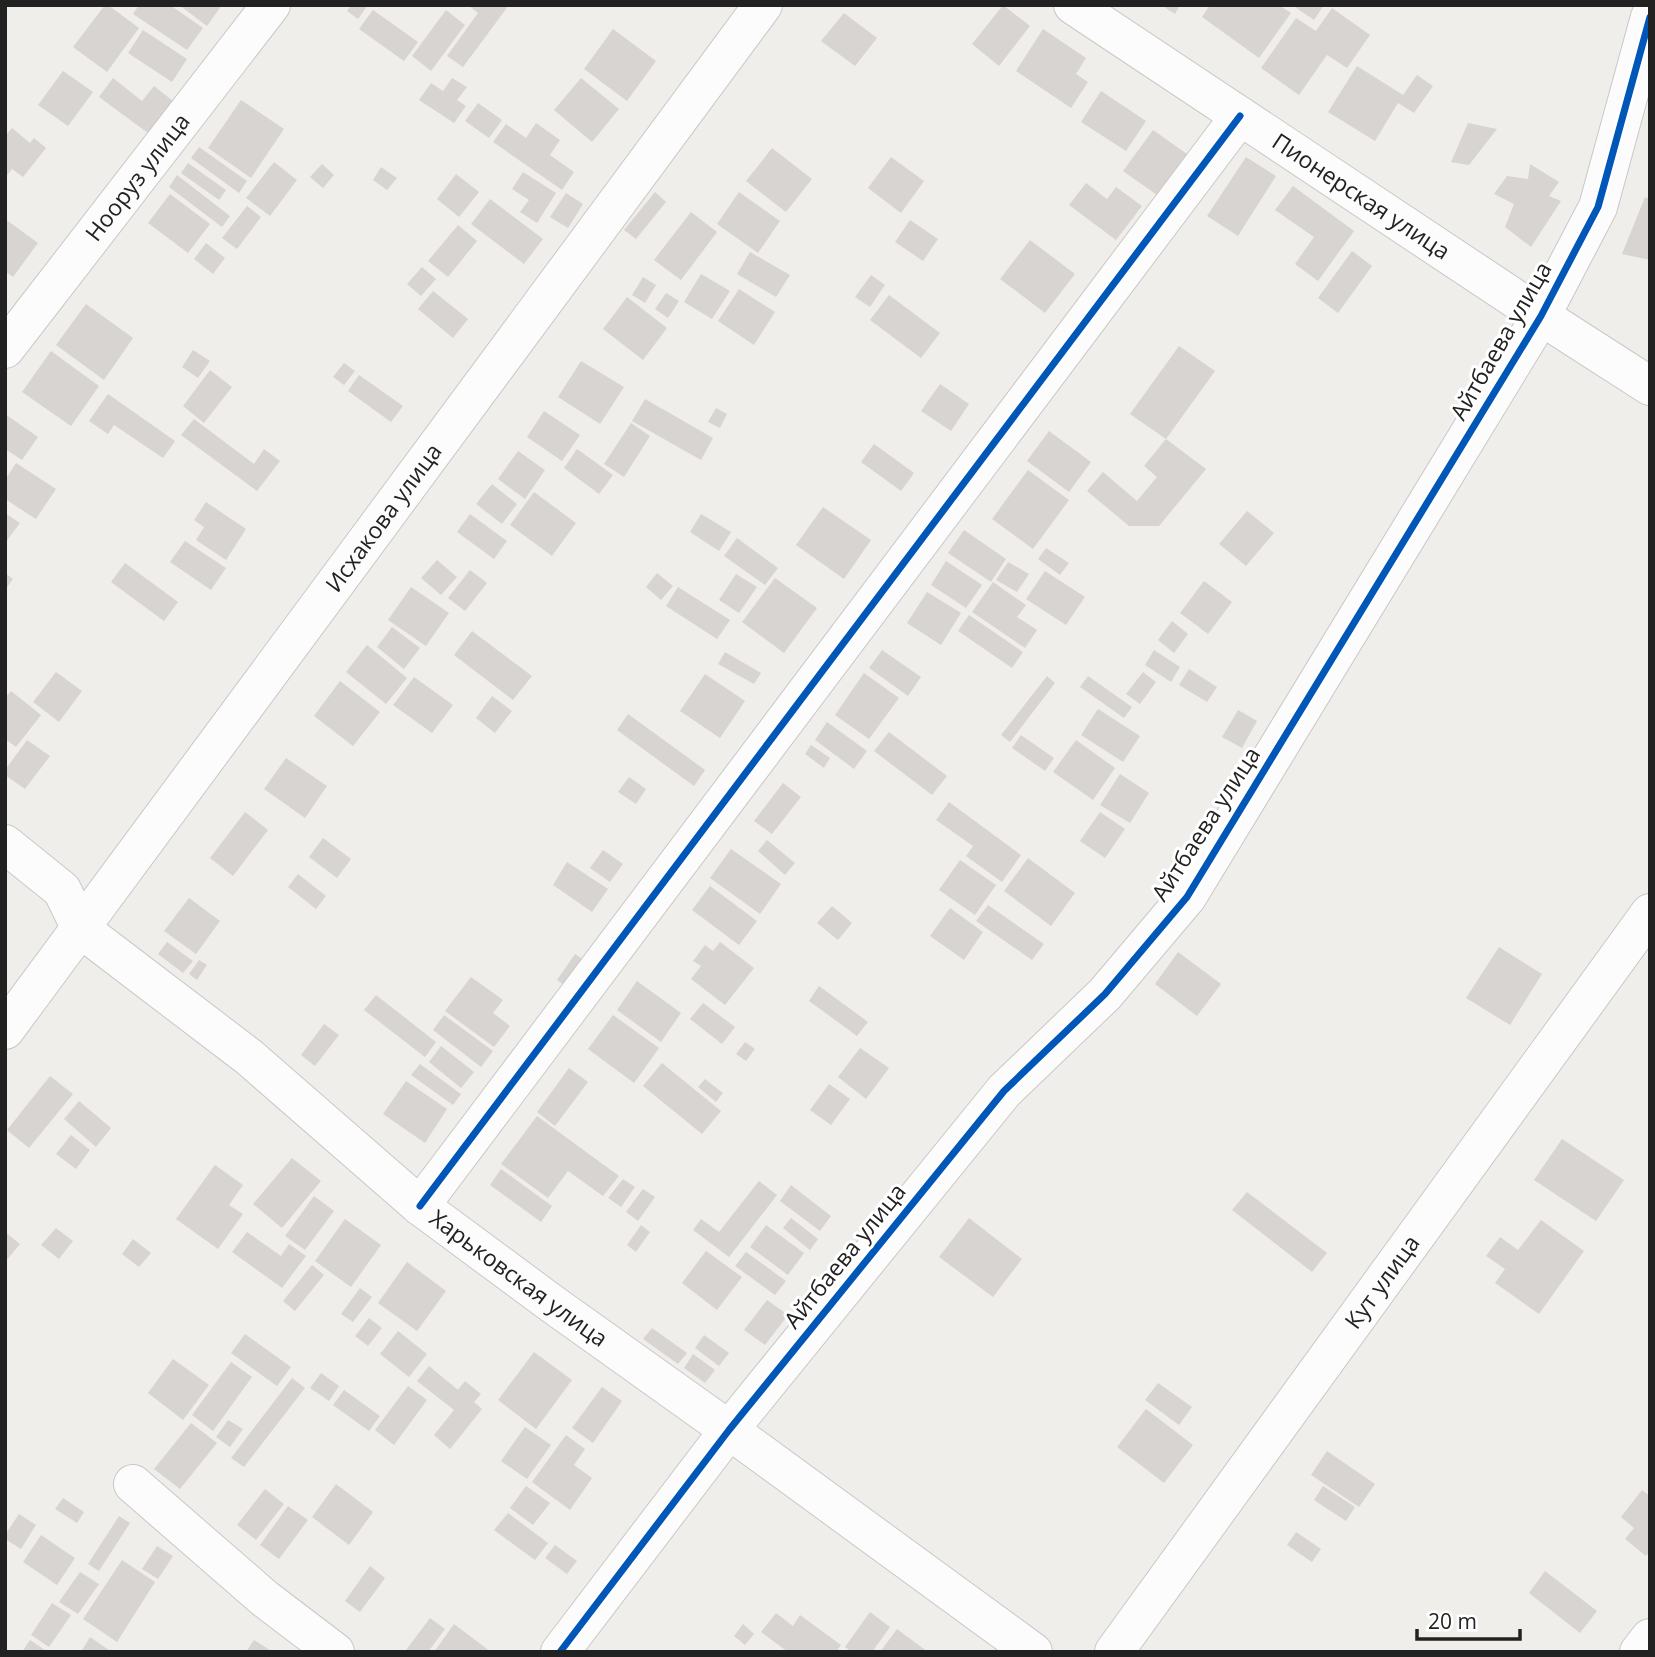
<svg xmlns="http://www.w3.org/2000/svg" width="1655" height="1657" font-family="'Open Sans',sans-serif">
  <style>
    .building { fill: #d7d4d2 }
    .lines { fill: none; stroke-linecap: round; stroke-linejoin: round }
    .street-casing { stroke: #c9c8c7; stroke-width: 40 }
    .street { stroke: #fdfcfc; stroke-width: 38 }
    .cycleway-casing { stroke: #fff; stroke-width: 11 }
    .cycleway { stroke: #0057b8; stroke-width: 7 }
    .labels { text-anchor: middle; stroke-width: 6; stroke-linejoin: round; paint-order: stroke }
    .street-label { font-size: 23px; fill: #222; stroke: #fff }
  </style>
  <rect width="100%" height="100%" fill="#f0eeeb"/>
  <g class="building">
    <polygon points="105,5 108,5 139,28 107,72 73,47"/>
    <polygon points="139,5 170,5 203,28 187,50 133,14"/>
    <polygon points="179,5 222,5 207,26"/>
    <polygon points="351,5 368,5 358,19 347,11"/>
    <polygon points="468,5 509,5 463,67 447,56 478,13"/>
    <polygon points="1003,5 1030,26 999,66 972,44"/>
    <polygon points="1161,5 1180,5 1175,14"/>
    <polygon points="1210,5 1279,5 1291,13 1259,58 1202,17"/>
    <polygon points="1292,5 1324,5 1314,20"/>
    <polygon points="1332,8 1370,35 1347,68 1327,55 1299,95 1261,68 1296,18 1316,31"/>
    <polygon points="373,10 418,42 404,61 359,29"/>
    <polygon points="446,10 465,25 431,71 412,56"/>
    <polygon points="844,13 877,38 855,66 821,41"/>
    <polygon points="613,29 656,61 627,101 584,69"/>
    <polygon points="1043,29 1086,58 1076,74 1088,82 1071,108 1016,71"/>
    <polygon points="143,30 187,59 172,82 128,53"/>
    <polygon points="1357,66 1403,95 1417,75 1433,86 1414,113 1398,103 1375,141 1328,112"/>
    <polygon points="63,71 93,92 68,126 38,105"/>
    <polygon points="113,78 142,101 154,86 173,101 148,133 99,97"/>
    <polygon points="452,78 467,87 457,100 466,106 454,123 419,100 431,83 443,91"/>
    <polygon points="581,78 619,109 592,142 554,110"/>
    <polygon points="1101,91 1146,121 1126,151 1081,122"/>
    <polygon points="241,100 284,129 251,178 208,148"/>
    <polygon points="478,103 502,120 489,138 465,121"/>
    <polygon points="536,123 560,140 550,155 574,172 562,190 493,142 506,124 526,138"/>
    <polygon points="1468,123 1497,129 1469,165 1451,162"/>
    <polygon points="12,128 30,143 34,138 46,148 23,177 12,169 5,178 5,136"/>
    <polygon points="1153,130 1197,161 1167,202 1123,171"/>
    <polygon points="199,147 247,181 239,193 191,158"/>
    <polygon points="772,148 812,179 786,212 746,181"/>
    <polygon points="891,157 924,181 901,213 868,188"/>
    <polygon points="1246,157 1276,176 1238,236 1207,216"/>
    <polygon points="274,162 297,180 270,216 246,198"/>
    <polygon points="188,163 226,190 219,200 181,173"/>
    <polygon points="322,164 334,175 323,188 310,177"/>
    <polygon points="1530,164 1559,182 1549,196 1561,201 1531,247 1505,227 1514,204 1494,194 1507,176 1528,179"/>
    <polygon points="381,167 397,178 387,190 373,180"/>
    <polygon points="523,172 556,193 537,223 520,212 529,200 512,189"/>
    <polygon points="456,174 479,192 459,217 437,199"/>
    <polygon points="177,175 230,216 222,227 169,187"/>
    <polygon points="1086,183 1107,199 1116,187 1142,206 1116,240 1069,205"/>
    <polygon points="1293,186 1354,231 1318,281 1295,264 1314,237 1275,210"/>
    <polygon points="655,192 666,202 636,239 624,230"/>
    <polygon points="739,192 780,221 758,253 717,224"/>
    <polygon points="566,193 583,204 568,228 550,217"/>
    <polygon points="170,194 210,224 188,253 148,223"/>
    <polygon points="1645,197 1650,199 1650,260 1622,254"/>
    <polygon points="490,199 543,239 524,264 471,224"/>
    <polygon points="247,206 261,217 237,249 222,238"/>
    <polygon points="691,212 717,232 681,280 654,260"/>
    <polygon points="5,219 38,243 13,277 5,271"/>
    <polygon points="910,220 938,239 923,261 895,242"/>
    <polygon points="458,225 477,241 448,277 428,261"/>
    <polygon points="1030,240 1075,274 1045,313 1000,279"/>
    <polygon points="206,243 225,258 213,274 194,259"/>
    <polygon points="1352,251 1372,266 1338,313 1318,298"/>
    <polygon points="750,252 790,275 776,297 737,274"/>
    <polygon points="422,267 436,279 421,296 407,284"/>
    <polygon points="701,274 730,291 712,319 684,302"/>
    <polygon points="871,275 885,285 870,307 855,297"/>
    <polygon points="643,277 656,285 645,303 632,295"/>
    <polygon points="739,289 775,312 754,345 718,321"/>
    <polygon points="433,291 468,319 453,338 418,309"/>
    <polygon points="666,293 679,301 668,318 655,309"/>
    <polygon points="889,295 940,333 921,358 870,320"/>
    <polygon points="627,297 667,328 643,360 603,329"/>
    <polygon points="86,304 133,338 104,380 56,345"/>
    <polygon points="1179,346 1215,371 1166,439 1130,414"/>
    <polygon points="193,350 210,361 198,378 182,367"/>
    <polygon points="51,351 99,386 71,426 22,392"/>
    <polygon points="581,361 624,387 600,424 558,397"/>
    <polygon points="344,363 355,371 344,385 333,377"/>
    <polygon points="210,370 232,387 204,423 183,406"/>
    <polygon points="359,375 403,406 391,422 348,391"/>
    <polygon points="940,384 969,404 951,431 921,411"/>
    <polygon points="108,394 175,441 163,458 114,425 108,434 89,421"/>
    <polygon points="645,399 713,438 701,460 632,421"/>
    <polygon points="716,408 727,414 720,428 708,422"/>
    <polygon points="544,411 580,435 562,461 527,437"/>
    <polygon points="5,414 38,437 22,460 5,449"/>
    <polygon points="194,419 254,464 264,449 280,461 257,491 181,435"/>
    <polygon points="631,423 650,436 624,477 604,464"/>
    <polygon points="1049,431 1091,462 1069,492 1027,461"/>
    <polygon points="1166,439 1206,469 1159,526 1129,526 1087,491 1103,472 1137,501 1157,477 1144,466"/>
    <polygon points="874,444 914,473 901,491 861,462"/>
    <polygon points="577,449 613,475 599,494 564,468"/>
    <polygon points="518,451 545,470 525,499 498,479"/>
    <polygon points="16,463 56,489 36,519 5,499 5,480"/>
    <polygon points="1028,470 1069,500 1033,549 992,519"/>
    <polygon points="492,484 517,504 502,524 476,504"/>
    <polygon points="534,492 576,523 552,556 510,525"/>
    <polygon points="206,502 246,529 226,560 196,540 204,527 194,520"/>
    <polygon points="823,507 871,540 844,579 796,545"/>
    <polygon points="1247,511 1274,533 1246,566 1219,544"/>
    <polygon points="5,513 20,523 5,543"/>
    <polygon points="470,514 507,541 494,559 457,532"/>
    <polygon points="701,514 731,532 719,551 690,532"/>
    <polygon points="964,530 1006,559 991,582 948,553"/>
    <polygon points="737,538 778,568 765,585 724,556"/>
    <polygon points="185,541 226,568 211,590 170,562"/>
    <polygon points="1046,548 1069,563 1060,575 1038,559"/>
    <polygon points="437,560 457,577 441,595 421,578"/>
    <polygon points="946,561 982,585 966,608 931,585"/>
    <polygon points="1008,562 1029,574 1017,592 996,580"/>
    <polygon points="125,563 178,602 164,621 111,582"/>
    <polygon points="470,570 487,583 465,611 448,598"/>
    <polygon points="1045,571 1085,597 1066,625 1026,599"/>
    <polygon points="5,573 13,579 5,590"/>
    <polygon points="657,573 673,586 661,600 646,587"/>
    <polygon points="736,574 757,587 739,613 719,600"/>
    <polygon points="775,578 817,608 784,653 742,622"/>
    <polygon points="1204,581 1232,602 1208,634 1180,613"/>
    <polygon points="993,582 1026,605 1017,617 1037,630 1025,648 972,612"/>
    <polygon points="411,587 449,613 426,646 388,620"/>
    <polygon points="678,587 730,620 717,639 666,606"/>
    <polygon points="927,592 961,613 941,645 907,623"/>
    <polygon points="969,615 1023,652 1012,668 958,631"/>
    <polygon points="1172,621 1188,634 1174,653 1158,640"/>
    <polygon points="392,627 420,648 404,669 377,647"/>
    <polygon points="472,631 532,676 513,700 454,655"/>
    <polygon points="367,645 407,678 386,704 346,672"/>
    <polygon points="882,650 921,677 908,696 869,668"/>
    <polygon points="1154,650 1180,667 1171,682 1145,665"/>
    <polygon points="725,652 761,673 754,684 718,664"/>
    <polygon points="1189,669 1217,687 1207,702 1179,685"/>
    <polygon points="56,672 82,691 59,722 33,702"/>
    <polygon points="1143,672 1156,682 1140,704 1126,694"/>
    <polygon points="864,673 899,698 869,739 835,715"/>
    <polygon points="705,674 745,701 720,738 680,711"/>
    <polygon points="1047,676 1055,683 1010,742 1001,735"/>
    <polygon points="1088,676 1132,707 1124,718 1080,687"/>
    <polygon points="414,677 453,705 432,733 393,705"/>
    <polygon points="340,681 380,712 353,746 314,716"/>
    <polygon points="11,691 41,715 16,747 5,739 5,698"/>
    <polygon points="492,696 512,711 495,733 476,718"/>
    <polygon points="1098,709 1140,736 1123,762 1081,735"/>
    <polygon points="1238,710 1257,721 1242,748 1222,737"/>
    <polygon points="628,714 705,770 694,786 617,730"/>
    <polygon points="827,722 867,751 854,769 815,740"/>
    <polygon points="889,732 947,776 932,795 874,751"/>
    <polygon points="1021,735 1054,758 1045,771 1012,748"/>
    <polygon points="27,740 50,756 25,789 5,775 5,770"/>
    <polygon points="1076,740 1115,768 1093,800 1053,772"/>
    <polygon points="811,745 830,758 824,768 805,754"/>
    <polygon points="286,758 327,786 305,818 264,789"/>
    <polygon points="1120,774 1149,793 1130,823 1100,805"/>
    <polygon points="629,777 646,789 636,804 618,792"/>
    <polygon points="783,783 801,797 772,834 754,821"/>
    <polygon points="949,802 1021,855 1002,882 966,856 973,846 936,820"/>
    <polygon points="245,812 268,830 233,876 210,858"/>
    <polygon points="1100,812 1125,829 1105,858 1080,841"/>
    <polygon points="323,838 351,859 337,878 309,857"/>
    <polygon points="767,840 795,863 785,875 758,851"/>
    <polygon points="731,849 781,884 760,914 710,878"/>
    <polygon points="603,850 623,864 610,882 590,868"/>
    <polygon points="1028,858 1075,893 1051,926 1004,891"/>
    <polygon points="960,860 996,885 975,915 939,890"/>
    <polygon points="567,862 608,889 592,912 553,885"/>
    <polygon points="298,874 326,896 316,909 288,887"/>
    <polygon points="710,886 757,921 739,945 692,910"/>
    <polygon points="189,898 220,921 196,954 164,931"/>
    <polygon points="988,905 1044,944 1032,960 976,921"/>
    <polygon points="832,906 852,923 838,940 817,923"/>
    <polygon points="950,908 983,932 964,960 930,936"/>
    <polygon points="167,942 193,961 183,973 158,954"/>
    <polygon points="720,942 754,968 725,1005 691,979 701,966 693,961 705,945 713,951"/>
    <polygon points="1499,947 1542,974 1510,1025 1466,998"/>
    <polygon points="1178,952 1221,984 1197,1016 1155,984"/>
    <polygon points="575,954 588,963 571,990 557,980"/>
    <polygon points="199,960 207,965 197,980 189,974"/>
    <polygon points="471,977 503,1000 493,1013 510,1026 494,1047 445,1011"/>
    <polygon points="637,981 681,1013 661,1042 617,1010"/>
    <polygon points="819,986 868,1022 857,1036 809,1001"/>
    <polygon points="376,995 436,1042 425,1057 364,1010"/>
    <polygon points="703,1003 735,1027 722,1044 690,1019"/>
    <polygon points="444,1015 493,1051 481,1067 433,1030"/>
    <polygon points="613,1015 659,1048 634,1083 588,1049"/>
    <polygon points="324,1024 339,1035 315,1066 301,1055"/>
    <polygon points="745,1042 755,1049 746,1061 736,1054"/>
    <polygon points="441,1046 474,1072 461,1088 429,1062"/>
    <polygon points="860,1048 889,1068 866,1099 838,1077"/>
    <polygon points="662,1063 721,1111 702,1134 643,1086"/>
    <polygon points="420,1064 461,1094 453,1105 411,1075"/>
    <polygon points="569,1068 588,1082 555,1126 537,1112"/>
    <polygon points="50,1076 73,1094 29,1148 7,1130"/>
    <polygon points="705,1079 723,1093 716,1102 698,1087"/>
    <polygon points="406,1081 447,1109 425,1143 383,1114"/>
    <polygon points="829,1084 850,1099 831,1125 810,1110"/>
    <polygon points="79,1101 111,1128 96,1147 64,1119"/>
    <polygon points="537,1116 619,1176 603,1196 568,1171 548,1198 501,1164"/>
    <polygon points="71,1135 90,1150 76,1169 56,1154"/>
    <polygon points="1562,1139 1624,1180 1596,1221 1534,1180"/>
    <polygon points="292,1158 321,1181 282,1228 253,1204"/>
    <polygon points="215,1165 243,1185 229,1205 243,1214 218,1249 176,1219"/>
    <polygon points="501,1169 552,1206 541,1222 490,1185"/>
    <polygon points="623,1179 635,1187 621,1207 608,1198"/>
    <polygon points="759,1181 777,1195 729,1257 693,1230 701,1219 719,1232"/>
    <polygon points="791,1185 831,1216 820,1231 780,1201"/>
    <polygon points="643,1189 655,1197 638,1221 626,1212"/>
    <polygon points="1247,1192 1327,1253 1312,1272 1232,1210"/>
    <polygon points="314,1196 334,1211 305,1250 285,1236"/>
    <polygon points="791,1218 818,1239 810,1250 783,1228"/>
    <polygon points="969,1218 1022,1259 993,1297 939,1257"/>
    <polygon points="345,1219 381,1245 351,1287 315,1261"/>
    <polygon points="1541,1220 1584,1251 1539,1314 1495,1283 1505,1269 1486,1256 1500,1237 1518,1250"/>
    <polygon points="641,1225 650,1232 636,1252 627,1245"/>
    <polygon points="766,1225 804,1253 788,1275 750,1247"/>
    <polygon points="56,1228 73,1241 59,1259 41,1245"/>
    <polygon points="5,1232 20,1244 5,1262"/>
    <polygon points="247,1232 281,1256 289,1244 306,1256 282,1288 232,1252"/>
    <polygon points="133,1239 151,1253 139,1267 122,1254"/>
    <polygon points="706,1251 742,1277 717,1310 682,1283"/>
    <polygon points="746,1252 786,1281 775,1295 735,1266"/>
    <polygon points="407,1262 446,1291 417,1331 378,1303"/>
    <polygon points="312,1265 324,1275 295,1311 283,1301"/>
    <polygon points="360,1288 372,1297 353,1322 341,1314"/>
    <polygon points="767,1300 788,1315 765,1345 744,1330"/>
    <polygon points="369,1318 382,1328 368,1346 355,1336"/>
    <polygon points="652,1328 687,1353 678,1364 643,1339"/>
    <polygon points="398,1331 427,1354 409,1377 380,1354"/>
    <polygon points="245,1334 291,1367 277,1386 231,1353"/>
    <polygon points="704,1335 729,1353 719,1366 695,1348"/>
    <polygon points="534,1352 572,1380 536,1429 498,1400"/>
    <polygon points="693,1354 715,1370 705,1383 684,1368"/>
    <polygon points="173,1359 209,1385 183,1420 148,1393"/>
    <polygon points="231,1362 252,1377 213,1431 192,1415"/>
    <polygon points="429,1366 458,1390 465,1381 481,1394 474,1402 482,1409 450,1449 434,1435 454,1410 417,1381"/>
    <polygon points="321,1373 339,1386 329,1401 310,1388"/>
    <polygon points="292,1378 305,1388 244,1467 231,1458"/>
    <polygon points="1158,1383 1192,1407 1179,1425 1145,1400"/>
    <polygon points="408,1386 427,1400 394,1445 375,1430"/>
    <polygon points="602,1387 622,1401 593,1443 572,1428"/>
    <polygon points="344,1390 380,1416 369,1431 333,1405"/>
    <polygon points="1146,1409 1193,1445 1164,1483 1117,1447"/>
    <polygon points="228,1420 243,1429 230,1447 216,1437"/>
    <polygon points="191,1423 217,1443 180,1489 154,1469"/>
    <polygon points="525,1427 551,1445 527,1479 501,1461"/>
    <polygon points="566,1435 585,1449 574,1465 592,1478 570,1510 532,1482"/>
    <polygon points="1327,1451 1375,1484 1359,1507 1311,1475"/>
    <polygon points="336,1484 373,1512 349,1545 312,1517"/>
    <polygon points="526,1486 550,1503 533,1525 510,1508"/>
    <polygon points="1323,1486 1355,1507 1346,1521 1314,1500"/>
    <polygon points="265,1489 284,1504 256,1540 237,1525"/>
    <polygon points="1642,1490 1650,1496 1650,1551 1646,1556 1625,1539 1634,1528 1621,1517"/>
    <polygon points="63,1498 84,1512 77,1523 55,1509"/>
    <polygon points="288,1506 308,1520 279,1559 260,1545"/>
    <polygon points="508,1513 548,1543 535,1560 494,1530"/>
    <polygon points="19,1514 36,1525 21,1549 5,1539 5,1535"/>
    <polygon points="119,1516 130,1523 99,1571 88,1564"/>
    <polygon points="1296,1532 1321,1549 1312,1562 1287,1545"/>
    <polygon points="41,1535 75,1558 57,1585 23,1562"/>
    <polygon points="555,1545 577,1561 567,1574 545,1558"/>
    <polygon points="157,1546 173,1556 158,1579 142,1569"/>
    <polygon points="122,1560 155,1582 117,1642 83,1619"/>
    <polygon points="370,1566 385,1578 360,1612 345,1601"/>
    <polygon points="1545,1571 1597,1611 1580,1633 1529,1593"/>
    <polygon points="80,1572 99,1584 78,1614 59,1602"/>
    <polygon points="52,1603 71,1615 49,1647 31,1635"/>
    <polygon points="870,1612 890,1627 872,1652 852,1652 845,1647"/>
    <polygon points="776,1613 793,1626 800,1615 841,1645 836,1652 788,1652 761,1632"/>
    <polygon points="430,1618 445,1629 428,1652 409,1652 406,1650"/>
    <polygon points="454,1624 491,1652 434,1652"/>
    <polygon points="743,1624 754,1634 745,1645 734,1636"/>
    <polygon points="897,1629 928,1652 880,1652"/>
    <polygon points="90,1637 109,1650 108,1652 81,1652"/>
    <polygon points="30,1640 48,1652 22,1652"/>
    <polygon points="254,1640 273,1652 246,1652"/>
  </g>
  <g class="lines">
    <defs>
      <g id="street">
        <path id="s1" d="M1073,5L1541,316L1650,386"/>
        <path id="s2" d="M5,349L271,5"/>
        <path id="s3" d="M5,844L62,890L81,929L249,1057L420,1206L551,1303L729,1430L1033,1652"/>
        <path id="s4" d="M5,1030L763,5"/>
        <polyline points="420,1206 1240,116"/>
        <polyline points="133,1484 264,1598 335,1652"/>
        <polyline points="560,1652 729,1430 1004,1091 1105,994 1187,897 1541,316 1598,207 1650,17"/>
        <path id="s5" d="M1114,1652L1650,913"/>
        <polyline points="1639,1652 1650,1638"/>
      </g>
    </defs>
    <use href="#street" class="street-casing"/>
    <use href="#street" class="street"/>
    <defs>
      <g id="cycleway">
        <polyline points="420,1206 1240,116"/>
        <polyline points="560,1652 729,1430 1004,1091 1105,994 1187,897 1541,316 1598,207 1650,17"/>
      </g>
    </defs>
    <use href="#cycleway" class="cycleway-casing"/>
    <use href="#cycleway" class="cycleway"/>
  </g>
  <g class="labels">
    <g class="street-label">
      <text dy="8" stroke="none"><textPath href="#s2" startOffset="217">Нооруз улица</textPath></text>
      <text dy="8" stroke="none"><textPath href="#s1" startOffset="346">Пионерская улица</textPath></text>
      <text transform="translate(1501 341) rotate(-60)" y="8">Айтбаева улица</text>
      <text dy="8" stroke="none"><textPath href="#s4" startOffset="637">Исхакова улица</textPath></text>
      <text transform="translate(1206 824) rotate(-57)" y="8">Айтбаева улица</text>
      <text transform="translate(845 1256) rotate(-51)" y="8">Айтбаева улица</text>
      <text dy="8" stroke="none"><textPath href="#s3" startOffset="677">Харьковская улица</textPath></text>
      <text dy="8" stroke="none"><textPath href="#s5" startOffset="457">Кут улица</textPath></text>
    </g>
  </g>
  <rect width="1655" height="1657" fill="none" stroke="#222222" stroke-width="14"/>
  <path d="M1417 1629v10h103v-10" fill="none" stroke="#222222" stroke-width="3.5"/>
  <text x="1428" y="1629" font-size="21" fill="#222222" stroke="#ffffff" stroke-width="5" paint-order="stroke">20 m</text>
</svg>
